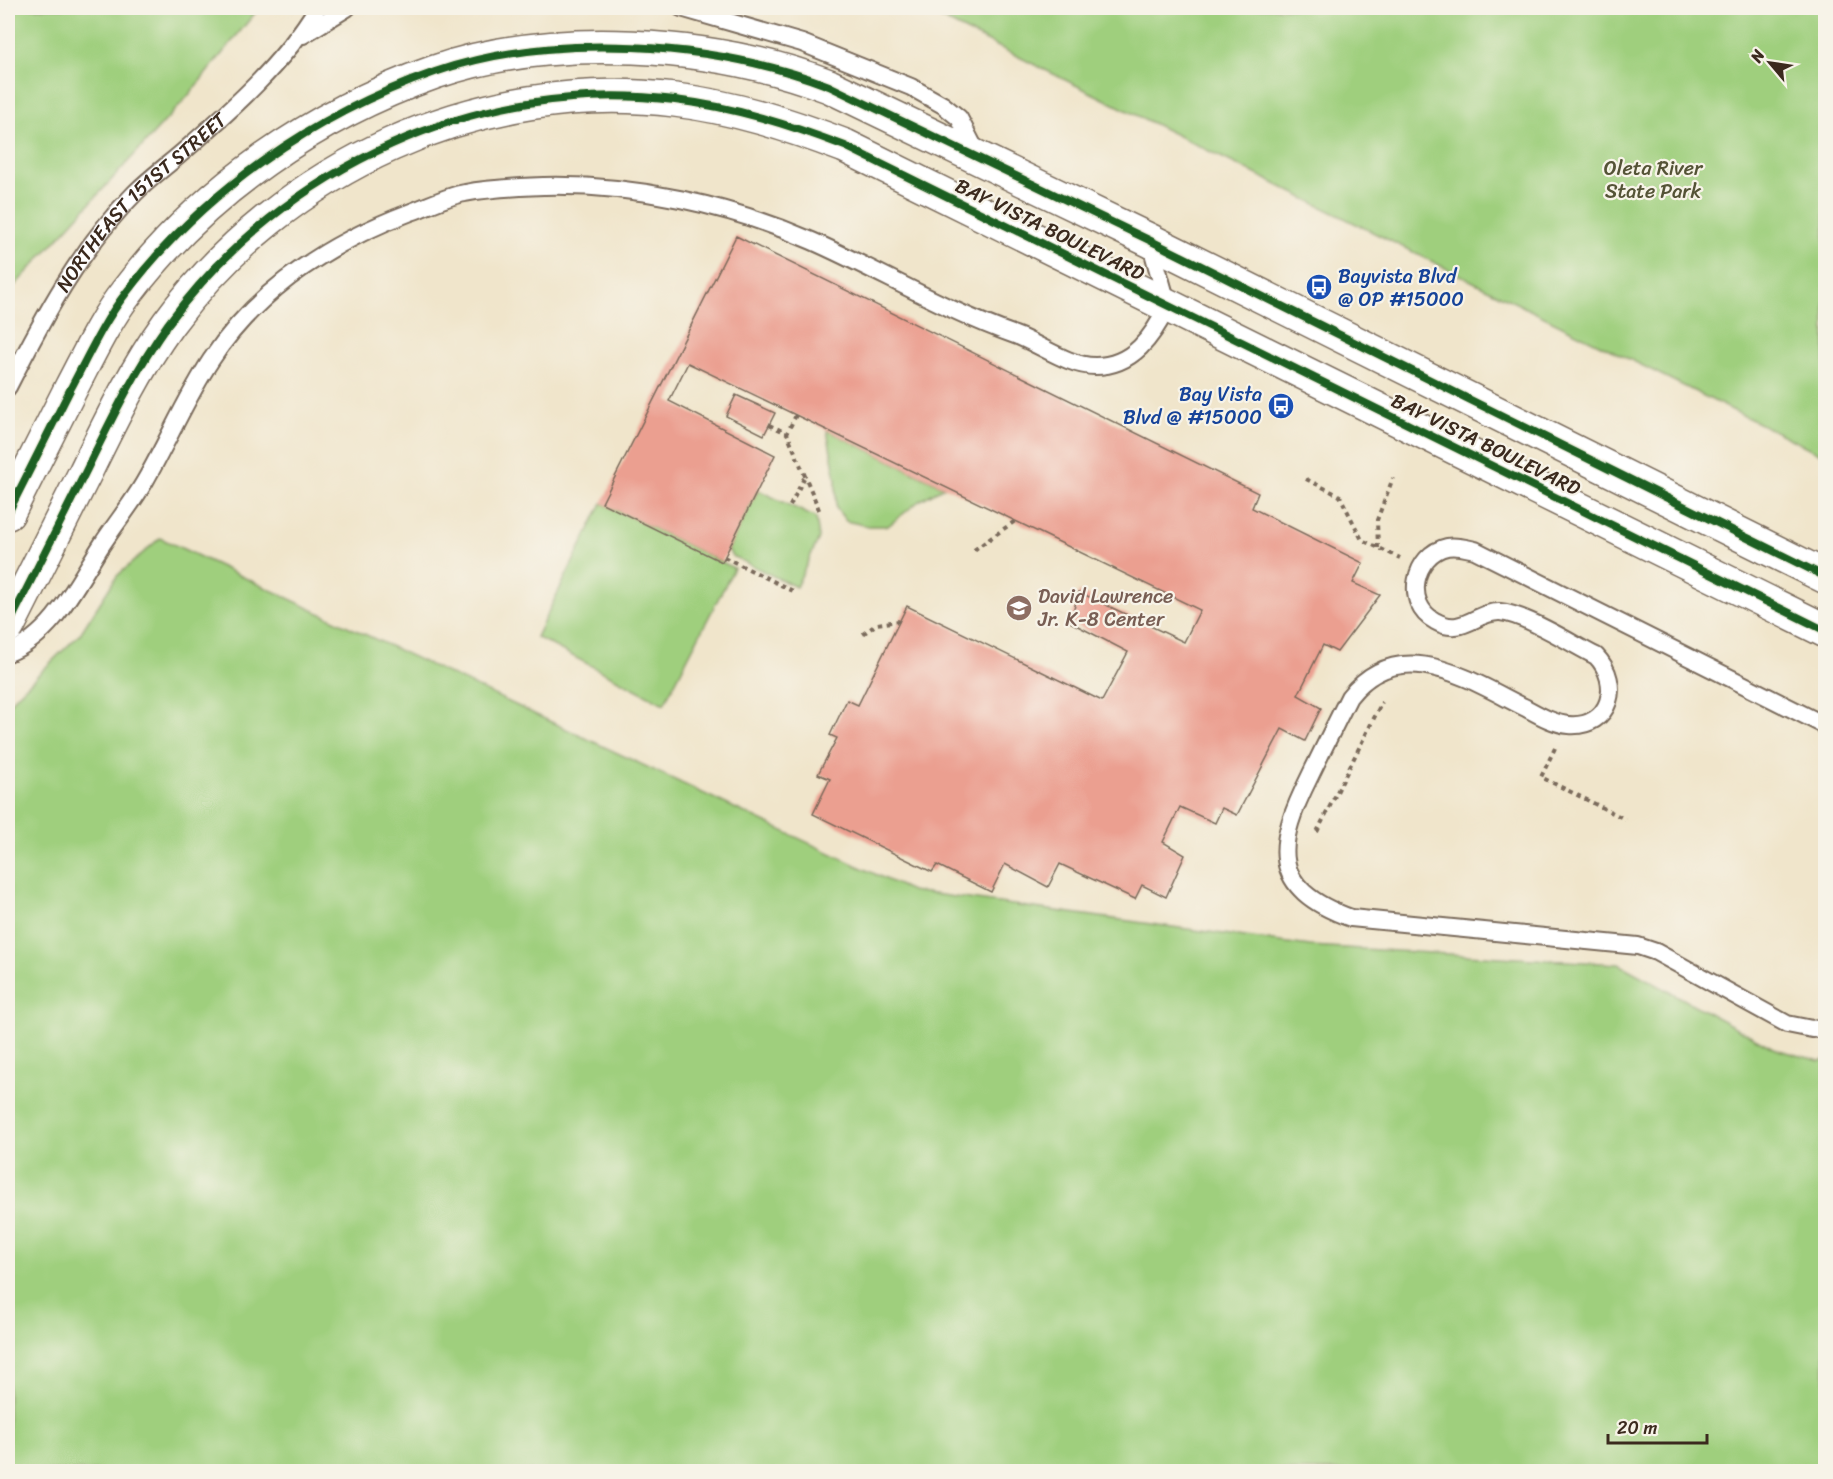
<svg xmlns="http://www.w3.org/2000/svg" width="1833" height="1479" font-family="Sriracha,sans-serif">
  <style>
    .green { fill: #9fcf7d; stroke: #6d7c4e; stroke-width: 1.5 }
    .building { fill: #eb9f90 }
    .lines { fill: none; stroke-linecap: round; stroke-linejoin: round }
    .service-casing { stroke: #7a6b5b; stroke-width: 20 }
    .tertiary-casing { stroke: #7a6b5b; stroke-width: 36 }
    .path { stroke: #7a6b5b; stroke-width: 4; stroke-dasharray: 4.5 4.5; stroke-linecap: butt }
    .service { stroke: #fff; stroke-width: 16 }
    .tertiary { stroke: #fff; stroke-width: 33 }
    .cycleway-casing { stroke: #f7f3e8; stroke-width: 11 }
    .cycleway { stroke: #1b5e20; stroke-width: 8 }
    .labels { text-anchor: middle; stroke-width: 4.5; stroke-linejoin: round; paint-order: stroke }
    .park-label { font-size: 20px; fill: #545336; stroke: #f7f3e8 }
    .street-label { font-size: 20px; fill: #3b2a1e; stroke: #f7f3e8 }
    .transit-label { font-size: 20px; fill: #164399; stroke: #f7f3e8; text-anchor: start }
    .education-label { font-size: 20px; fill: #785e54; stroke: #f7f3e8; text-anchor: start }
  </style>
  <rect width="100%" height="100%" fill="#f7f3e8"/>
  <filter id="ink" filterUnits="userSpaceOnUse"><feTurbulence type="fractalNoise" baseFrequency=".0167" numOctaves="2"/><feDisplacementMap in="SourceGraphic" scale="12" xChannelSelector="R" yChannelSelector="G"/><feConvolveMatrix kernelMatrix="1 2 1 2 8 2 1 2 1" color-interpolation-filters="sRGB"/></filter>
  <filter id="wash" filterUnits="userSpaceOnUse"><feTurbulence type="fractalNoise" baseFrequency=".008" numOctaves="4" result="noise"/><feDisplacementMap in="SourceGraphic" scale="24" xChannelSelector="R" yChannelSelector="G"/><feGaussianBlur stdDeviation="1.35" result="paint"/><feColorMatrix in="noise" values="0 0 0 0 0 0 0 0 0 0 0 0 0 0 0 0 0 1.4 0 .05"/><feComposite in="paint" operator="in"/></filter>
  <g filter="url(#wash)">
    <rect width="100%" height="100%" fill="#f0e5cb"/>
    <g class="green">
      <polygon points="8,8 259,8 188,96 8,293"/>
      <polygon points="920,8 1825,8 1825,456"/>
      <polygon points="827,430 944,487 919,501 888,526 868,526 846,521 836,508 836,479"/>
      <polygon points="758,490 816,518 819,538 796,587 732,556 728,550"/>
      <polygon points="602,503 734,568 664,704 536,637"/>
      <polygon points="160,538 911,891 1310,946 1619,964 1775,1049 1820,1061 1825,1059 1825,1471 8,1471 8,709 11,701 80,634 117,576"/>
    </g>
    <g id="blocks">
      <g class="building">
        <polygon points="736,236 1258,493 1252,508 1363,563 1353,583 1380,595 1337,652 1323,645 1298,695 1321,708 1305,741 1282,729 1237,815 1222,808 1215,823 1180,807 1163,842 1185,855 1166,897 1142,885 1135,899 1060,864 1048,887 1005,864 991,892 937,865 932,872 813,814 830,779 818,774 837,738 830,735 847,700 858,705 907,606 1102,701 1128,652 1070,622 1079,592 1184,642 1200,610 688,363 669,401 775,455 722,562 602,503"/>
        <polygon points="736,395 775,413 764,435 726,416"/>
      </g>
    </g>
  </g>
  <g filter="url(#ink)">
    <use href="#blocks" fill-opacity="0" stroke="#7a6b5b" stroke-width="1.5"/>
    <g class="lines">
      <defs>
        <g id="service">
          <polyline points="681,8 802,43 911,87 943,105 959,118 978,155"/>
          <polyline points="303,35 347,8"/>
          <path id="s1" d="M8,387C43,318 80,248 135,193C150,178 168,165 184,151C232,109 284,63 317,8"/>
          <path d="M8,653C53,635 76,585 101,546C115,524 132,504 145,481C168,441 186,398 211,360C259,287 331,242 411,212C428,206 447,196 465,193C491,188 518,187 544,186C634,184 730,205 812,241C880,271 944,310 1015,335C1040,344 1068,366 1095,366C1133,366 1153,336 1168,306L1150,242"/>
          <path d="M1826,726L1475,550C1466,548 1456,545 1447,547C1414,554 1403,604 1435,621C1463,637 1476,611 1500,612C1525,614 1572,644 1596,656C1622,683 1611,728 1569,725C1554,724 1539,715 1526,708C1469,680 1400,632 1349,697C1336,723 1323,749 1310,776C1276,844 1267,888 1351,918L1638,946L1656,952L1787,1024L1812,1029L1826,1027"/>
        </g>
        <g id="tertiary">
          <path d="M8,513C29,471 50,429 71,388C88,356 104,321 126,293C203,191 315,114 435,72C553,31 714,42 829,86L1149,240L1826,577"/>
          <path d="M8,626C34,575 59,524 85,473C110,422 135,370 168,324C283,167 481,76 675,100C734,107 790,125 845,146L1826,631"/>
        </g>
      </defs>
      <use href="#service" class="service-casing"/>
      <use href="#tertiary" class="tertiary-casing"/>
      <g class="path">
        <polyline points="796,415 787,433 820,512"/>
        <polyline points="769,425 787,433"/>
        <polyline points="1306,479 1340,496 1362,540 1400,558"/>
        <polyline points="790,506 804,478"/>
        <polyline points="1378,548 1377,520 1393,478"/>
        <polyline points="974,550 1015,521"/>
        <polyline points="724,557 795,592"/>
        <polyline points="863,634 877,624 899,621"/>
        <polyline points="1555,748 1541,777 1625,819"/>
        <polyline points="1317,832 1382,702"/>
      </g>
      <use href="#service" class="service"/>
      <use href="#tertiary" class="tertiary"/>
      <defs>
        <g id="cycleway">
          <path d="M8,513C29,471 50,429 71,388C88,356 104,321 126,293C203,191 315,114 435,72C553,31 714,42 829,86L1149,240L1826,577"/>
          <path d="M8,626C34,575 59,524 85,473C110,422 135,370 168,324C283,167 481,76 675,100C734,107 790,125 845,146L1826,631"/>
        </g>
      </defs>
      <use href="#cycleway" class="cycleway-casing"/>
      <use href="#cycleway" class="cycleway"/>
    </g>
  </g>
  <defs>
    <symbol id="bus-disc" viewBox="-11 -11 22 22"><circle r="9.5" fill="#1a4fb4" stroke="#f7f3e8"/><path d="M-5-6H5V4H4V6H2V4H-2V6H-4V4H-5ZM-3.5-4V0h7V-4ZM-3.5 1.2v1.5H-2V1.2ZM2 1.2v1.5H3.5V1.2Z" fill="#fff"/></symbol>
    <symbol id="school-disc" viewBox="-11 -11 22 22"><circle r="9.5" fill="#8d6e63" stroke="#f7f3e8"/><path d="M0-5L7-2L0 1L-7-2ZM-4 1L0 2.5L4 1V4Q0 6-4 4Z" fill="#fff"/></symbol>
  </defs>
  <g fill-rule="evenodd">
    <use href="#bus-disc" x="1304" y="272" width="30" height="30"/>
    <use href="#bus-disc" x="1266" y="391" width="30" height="30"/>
    <use href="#school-disc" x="1004" y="593" width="30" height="30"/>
  </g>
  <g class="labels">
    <g class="park-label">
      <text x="1653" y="175">Oleta River<tspan x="1653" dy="23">State Park</tspan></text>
    </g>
    <g class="street-label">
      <text dy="7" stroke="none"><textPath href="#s1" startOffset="230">NORTHEAST 151ST STREET</textPath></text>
      <text transform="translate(1050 229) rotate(26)" y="7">BAY VISTA BOULEVARD</text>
      <text transform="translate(1486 444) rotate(26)" y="7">BAY VISTA BOULEVARD</text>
    </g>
    <g class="transit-label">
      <text x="1338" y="283">Bayvista Blvd<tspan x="1338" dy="23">@ OP #15000</tspan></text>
      <text x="1262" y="401" text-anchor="end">Bay Vista<tspan x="1262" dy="23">Blvd @ #15000</tspan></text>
    </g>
    <g class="education-label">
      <text x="1038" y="603">David Lawrence<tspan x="1038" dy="23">Jr. K-8 Center</tspan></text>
    </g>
  </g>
  <rect width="1833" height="1479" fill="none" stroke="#f7f3e8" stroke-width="30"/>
  <g transform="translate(1770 63) rotate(299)" stroke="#f7f3e8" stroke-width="4.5" paint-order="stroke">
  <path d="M0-4.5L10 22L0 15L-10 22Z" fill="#3b2a1e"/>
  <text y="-9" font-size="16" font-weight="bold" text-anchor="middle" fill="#3b2a1e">N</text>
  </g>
  <path d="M1608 1434v9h99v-9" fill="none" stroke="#3b2a1e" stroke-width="3"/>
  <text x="1617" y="1434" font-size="18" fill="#3b2a1e" stroke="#f7f3e8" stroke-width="4.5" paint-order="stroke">20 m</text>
</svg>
